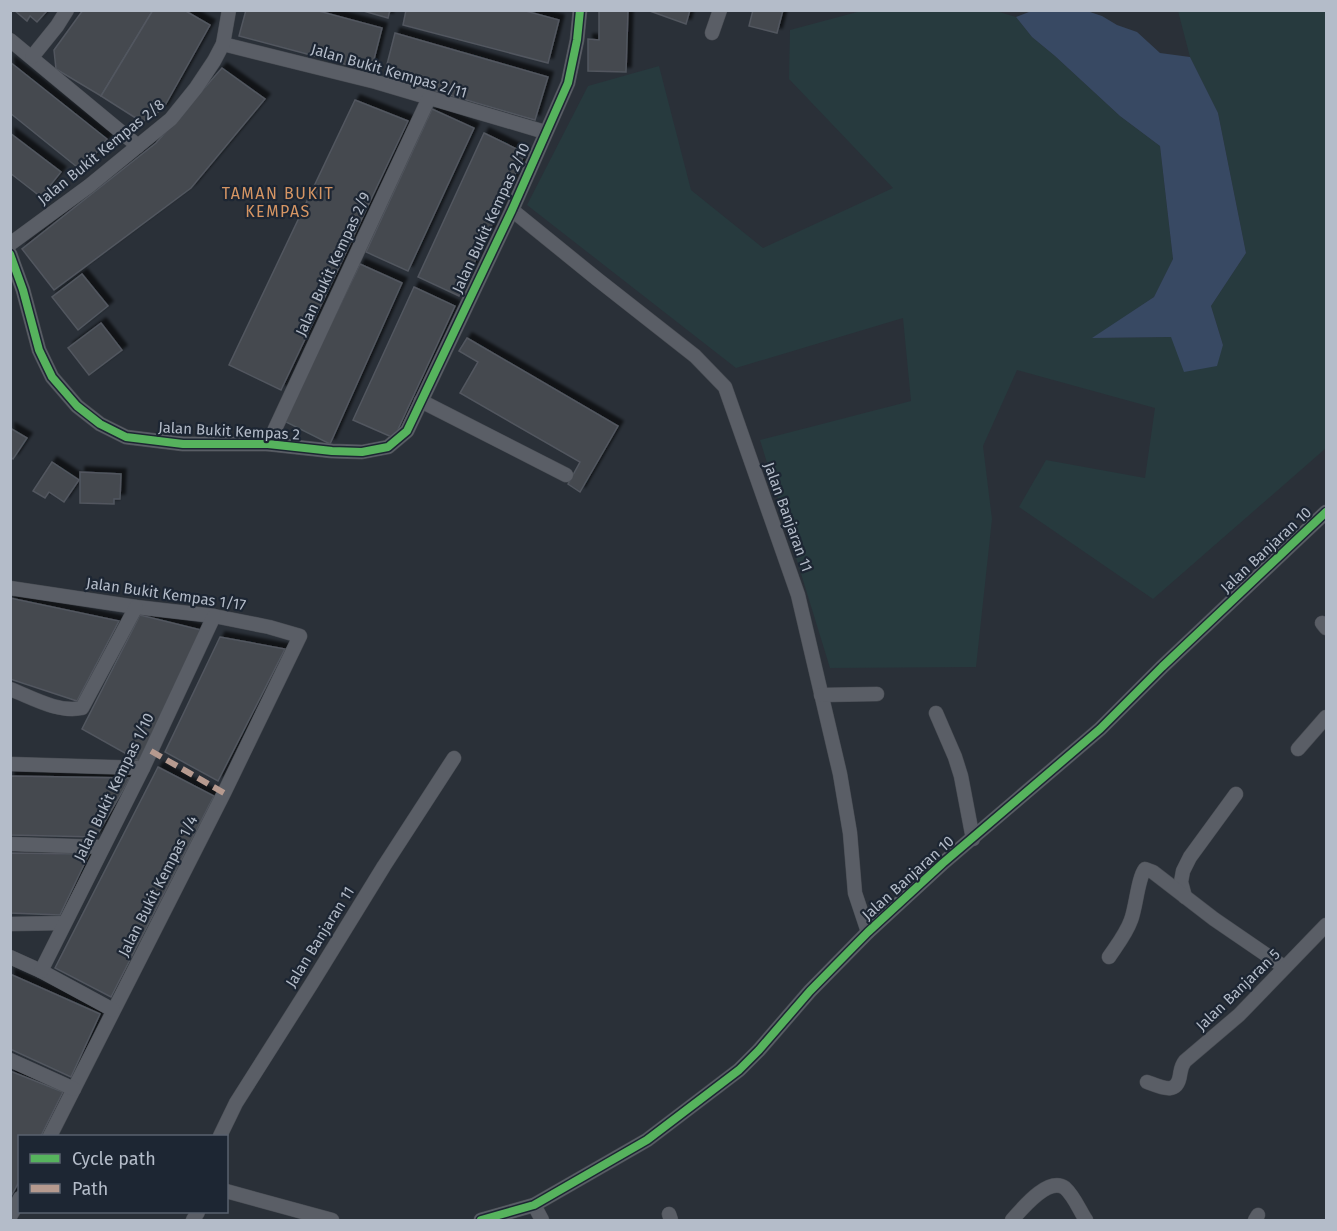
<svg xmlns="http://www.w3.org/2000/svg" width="1337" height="1231" font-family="'Fira Sans',sans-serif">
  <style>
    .green { fill: #273a3e }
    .water { fill: #384963 }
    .building { fill: #444950; stroke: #52575f; stroke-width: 1.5; filter: url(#shadow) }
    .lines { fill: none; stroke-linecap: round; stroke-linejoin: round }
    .minor-casing { stroke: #484c53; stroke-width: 15 }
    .minor { stroke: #5a5e66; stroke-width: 14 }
    .quiet { stroke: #b69a8f; stroke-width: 6; stroke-dasharray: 12 6; stroke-linecap: butt }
    .cycleway-casing { stroke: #1d2633; stroke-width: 11 }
    .cycleway { stroke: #56b35d; stroke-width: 8 }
    .labels { text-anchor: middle; stroke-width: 4.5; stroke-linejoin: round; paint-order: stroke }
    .street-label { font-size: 15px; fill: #b4bcc9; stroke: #1d2633 }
    .neighbourhood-label { font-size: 16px; letter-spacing: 1.5px; fill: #d59563; stroke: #1d2633 }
  </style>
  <defs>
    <filter id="shadow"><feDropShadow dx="5" dy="-5" stdDeviation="1.5" flood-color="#0009"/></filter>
  </defs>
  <rect width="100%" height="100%" fill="#2a3038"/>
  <polygon class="green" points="861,11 996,11 1016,17 1032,37 1055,56 1120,116 1160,146 1173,259 1154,297 1093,338 1171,337 1223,345 1211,306 1246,253 1218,113 1190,57 1178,11 1326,11 1326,448 1153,599 1019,507 1046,460 1145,478 1155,408 1017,370 983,446 992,519 976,667 830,668 760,440 911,401 903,318 736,368 527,205 588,86 659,66 691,190 763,248 893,188 789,79 790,30"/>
  <polygon class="water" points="1034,10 1087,11 1102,16 1117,25 1137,32 1160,53 1190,57 1218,113 1246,253 1211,306 1223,345 1217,366 1184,372 1171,337 1092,338 1154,297 1173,259 1160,146 1120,116 1055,56 1032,37 1016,17"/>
  <g class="building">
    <polygon points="14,10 44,10 46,12 37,22 30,16 27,21"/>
    <polygon points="83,10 153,10 101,96 56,69 54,50"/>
    <polygon points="153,10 184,10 210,25 163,109 142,122 101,96"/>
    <polygon points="246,10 315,10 382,28 371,71 239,36"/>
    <polygon points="360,10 390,10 388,18"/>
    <polygon points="406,10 522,10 559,20 548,63 403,25"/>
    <polygon points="599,10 628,10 626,72 588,71 588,39 599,40"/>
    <polygon points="647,10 690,10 686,24"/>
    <polygon points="753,10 783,10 777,33 749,26"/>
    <polygon points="395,33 548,77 535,120 384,76"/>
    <polygon points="10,62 107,139 82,171 10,113"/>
    <polygon points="222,68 265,99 191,188 54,290 22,249 156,143"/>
    <polygon points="355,100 408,121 281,390 229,365"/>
    <polygon points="432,109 474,128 408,271 366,252"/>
    <polygon points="10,133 61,172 41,197 10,173"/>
    <polygon points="484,133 525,153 459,296 418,277"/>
    <polygon points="360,264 402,283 330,444 284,421"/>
    <polygon points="82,274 108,306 78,330 52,297"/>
    <polygon points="414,287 455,306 394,438 353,420"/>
    <polygon points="101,323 122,350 89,375 68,348"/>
    <polygon points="467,338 618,426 580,492 568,484 580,462 460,393 478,362 459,351"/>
    <polygon points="10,428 27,438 13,459 10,457"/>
    <polygon points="52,462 79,480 64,502 49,492 45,498 33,491"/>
    <polygon points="80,472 121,474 120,499 114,499 114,504 80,503"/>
    <polygon points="10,598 119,621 77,701 10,679"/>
    <polygon points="140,615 201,630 139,761 82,729"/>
    <polygon points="220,637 285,649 218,781 165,752"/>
    <polygon points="158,767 214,796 111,997 55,968"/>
    <polygon points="10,776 130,778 96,837 10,835"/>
    <polygon points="10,853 89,854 60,915 10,913"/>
    <polygon points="10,974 100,1014 71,1077 10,1049"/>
    <polygon points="10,1071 63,1092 41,1136 20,1136 20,1180 10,1198"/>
  </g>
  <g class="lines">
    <defs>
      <g id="minor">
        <polyline points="712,33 720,10"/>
        <polyline points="10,40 138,146"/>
        <polyline points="223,44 376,82 545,132"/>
        <polyline points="32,57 57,26 67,10"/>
        <polyline points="512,210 597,279 695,356 725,387 798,595 840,774 850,833 855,893 868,932"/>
        <polyline points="10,244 89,186 171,119 196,88 214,61 223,44 229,10"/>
        <polyline points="10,254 23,290 39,350 52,377 77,406 100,424 126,437 183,444 268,444 332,451 362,452 388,447 407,431 512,210 568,83 577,40 580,10"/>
        <polyline points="421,401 566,475"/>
        <polyline points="268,444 429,98"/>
        <polyline points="10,588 136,607 214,616 269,627 300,636 224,793 50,1136"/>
        <polyline points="1322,623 1326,628"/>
        <path d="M10,689C33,698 58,713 82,708L136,607"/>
        <polyline points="821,695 877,694"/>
        <polyline points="936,713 955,757 961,776 973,839"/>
        <polyline points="1298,749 1326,717"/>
        <polyline points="10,764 143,768"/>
        <polyline points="10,844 103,847"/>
        <polyline points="1185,897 1181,882 1183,871 1190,857 1236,794"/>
        <polyline points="10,924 64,923"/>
        <polyline points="10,957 41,971 113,1010"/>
        <path d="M1109,957C1117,945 1126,934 1131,920C1136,907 1138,878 1145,869L1153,872L1214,919L1284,967"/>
        <polyline points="41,971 143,768 214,616"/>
        <polyline points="10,1060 74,1089"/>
        <path d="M1147,1082C1161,1087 1177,1096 1180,1075C1181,1069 1181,1066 1185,1061L1239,1015L1326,925"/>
        <polyline points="220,1136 236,1103 312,983 384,866 454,758"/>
        <polyline points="226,1191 332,1220"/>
        <polyline points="534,1205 542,1220"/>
        <polyline points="669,1214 671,1220"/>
        <polyline points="10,1217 20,1198"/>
        <polyline points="193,1220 198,1212"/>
        <polyline points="481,1220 534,1205 647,1140 739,1070 759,1050 810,991 868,932 943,863 1100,729 1162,667 1326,512"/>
        <path d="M1012,1220C1022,1209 1048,1176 1065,1188C1074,1196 1080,1211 1086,1220"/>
        <polyline points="1255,1220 1258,1215"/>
      </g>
    </defs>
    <use href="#minor" class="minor-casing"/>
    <use href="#minor" class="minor"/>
    <polyline class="quiet" points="151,751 224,793"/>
    <defs>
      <g id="cycleway">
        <polyline points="10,254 23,290 39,350 52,377 77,406 100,424 126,437 183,444 268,444 332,451 362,452 388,447 407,431 512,210 568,83 577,40 580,10"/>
        <polyline points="481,1220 534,1205 647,1140 739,1070 759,1050 810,991 868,932 943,863 1100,729 1162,667 1326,512"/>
      </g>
    </defs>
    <use href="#cycleway" class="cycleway-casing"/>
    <use href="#cycleway" class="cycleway"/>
  </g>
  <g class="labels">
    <g class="street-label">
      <text transform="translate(389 71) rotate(16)" y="5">Jalan Bukit Kempas 2/11</text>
      <text transform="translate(101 152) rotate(-39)" y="5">Jalan Bukit Kempas 2/8</text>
      <text transform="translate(491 218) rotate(-65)" y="5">Jalan Bukit Kempas 2/10</text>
      <text transform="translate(333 264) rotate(-65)" y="5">Jalan Bukit Kempas 2/9</text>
      <text transform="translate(229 431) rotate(3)" y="5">Jalan Bukit Kempas 2</text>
      <text transform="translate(788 517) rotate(70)" y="5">Jalan Banjaran 11</text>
      <text transform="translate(1266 550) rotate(-43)" y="5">Jalan Banjaran 10</text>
      <text transform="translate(166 594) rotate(8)" y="5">Jalan Bukit Kempas 1/17</text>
      <text transform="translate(114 787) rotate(-64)" y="5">Jalan Bukit Kempas 1/10</text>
      <text transform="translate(908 878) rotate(-42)" y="5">Jalan Banjaran 10</text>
      <text transform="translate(158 886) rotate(-63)" y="5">Jalan Bukit Kempas 1/4</text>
      <text transform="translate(320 937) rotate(-58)" y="5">Jalan Banjaran 11</text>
      <text transform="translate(1238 990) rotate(-44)" y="5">Jalan Banjaran 5</text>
    </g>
    <g class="neighbourhood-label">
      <text x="278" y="199">TAMAN BUKIT<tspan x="278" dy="18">KEMPAS</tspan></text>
    </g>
  </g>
  <rect width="1337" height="1231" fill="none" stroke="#b4bcc9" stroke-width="24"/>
  <rect x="18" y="1135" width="210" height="78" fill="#1d2633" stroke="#59626f" stroke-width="1.5"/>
  <rect x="30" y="1154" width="30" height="9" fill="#56b35d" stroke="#59626f" stroke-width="1.5"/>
  <text x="72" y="1165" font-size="18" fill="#b4bcc9">Cycle path</text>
  <rect x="30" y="1184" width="30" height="9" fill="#b69a8f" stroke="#59626f" stroke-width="1.5"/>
  <text x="72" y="1195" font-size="18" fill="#b4bcc9">Path</text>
</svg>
